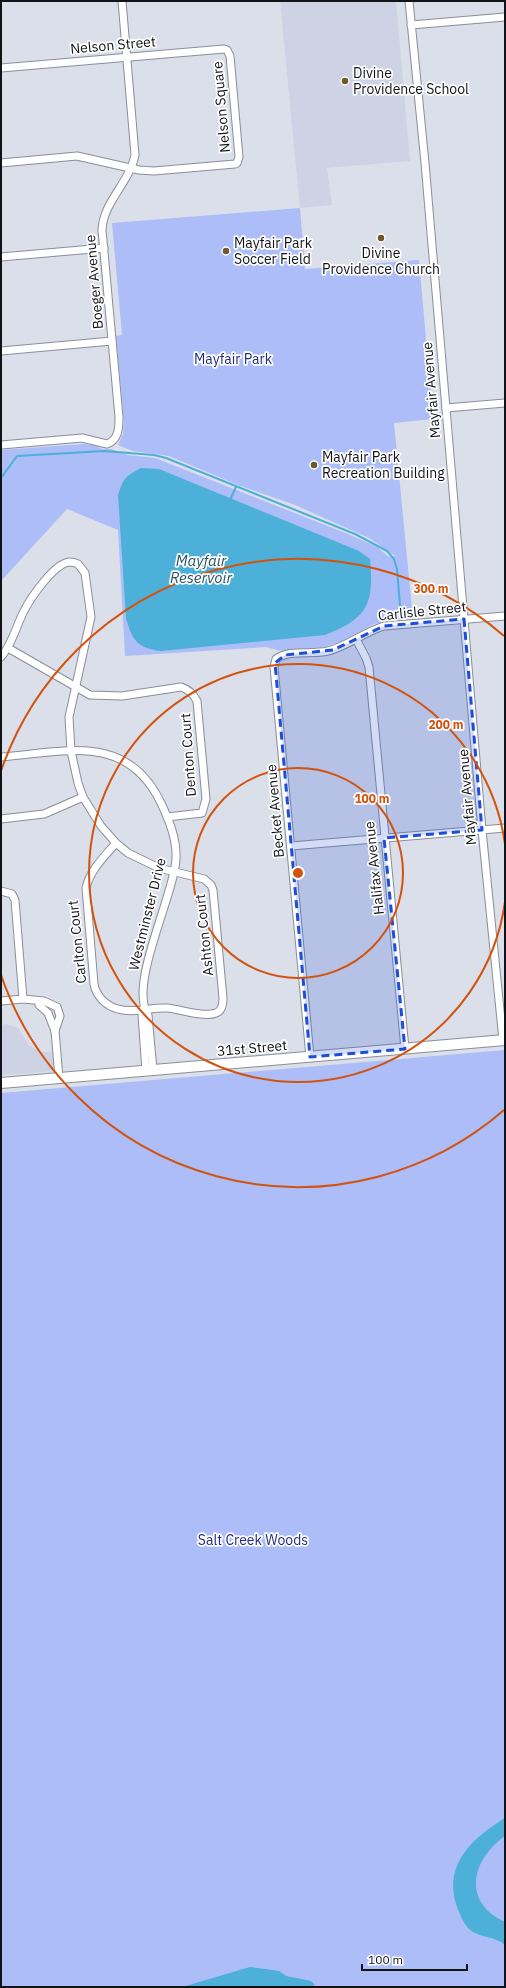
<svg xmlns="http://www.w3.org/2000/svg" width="506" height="1988" font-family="'IBM Plex Sans',sans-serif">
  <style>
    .built { fill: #cdd3e4 }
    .green { fill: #acbdf8 }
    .water { fill: #4cb0d8 }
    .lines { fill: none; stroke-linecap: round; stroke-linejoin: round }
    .stream { stroke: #4cb0d8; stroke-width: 2 }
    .river { stroke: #4cb0d8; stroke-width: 13 }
    .street-casing { stroke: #8b8e98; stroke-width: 9 }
    .secondary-casing { stroke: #8b8e98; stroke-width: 12 }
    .street { stroke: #fff; stroke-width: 7 }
    .secondary { stroke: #fff; stroke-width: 10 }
    .marked { fill: #1d4ed8; fill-opacity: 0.2; stroke: #1d4ed8; stroke-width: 3; stroke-dasharray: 8 5; stroke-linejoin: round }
    .ring { fill: none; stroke: #d3520d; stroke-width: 2 }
    .poi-dot { fill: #6f5828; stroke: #fff; stroke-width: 1.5 }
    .labels { text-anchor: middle; stroke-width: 3.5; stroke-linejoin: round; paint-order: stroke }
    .street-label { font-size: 14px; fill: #121317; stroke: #fff }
    .poi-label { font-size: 14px; fill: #121317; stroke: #fff; text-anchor: start }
    .park-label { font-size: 14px; fill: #232c7f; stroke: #fff }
    .water-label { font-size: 15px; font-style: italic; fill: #265162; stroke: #fff }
    .centre { fill: #d3520d; stroke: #fff; stroke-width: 2 }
    .ring-label { font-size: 12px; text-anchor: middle; font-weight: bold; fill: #d3520d; stroke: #fff; stroke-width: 3.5; stroke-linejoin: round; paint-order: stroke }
  </style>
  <rect width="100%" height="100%" fill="#dbdfe9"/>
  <g class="built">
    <polygon points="280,1 396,1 410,161 327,168 332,205 300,208"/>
    <polygon points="7,1024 18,1028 29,1045 35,1049 41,1052 56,1052 57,1071 1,1075 1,1025"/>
  </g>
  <g class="green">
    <polygon points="300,208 305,269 419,260 433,419 394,423 413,619 387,621 374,624 343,641 324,647 281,651 266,647 125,656 118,530 67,509 1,581 1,450 84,444 94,445 102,449 111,449 128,455 155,458 348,534 377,547 389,557 395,556 369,538 295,505 238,485 169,456 133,451 118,445 123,434 124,421 116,336 122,335 112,223"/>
    <polygon points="505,1050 505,1987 1,1987 1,1093"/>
  </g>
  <g class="water">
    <path d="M141,468L159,469L359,551L370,559C374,604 368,618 325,635L161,651C137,648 132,640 126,618L118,495C123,478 126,476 141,468Z"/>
    <path d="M505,1818V1836C471,1860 462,1902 505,1922V1945C495,1936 479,1938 469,1929C463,1923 459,1912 456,1904C444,1863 473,1838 505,1818Z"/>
    <polygon points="250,1967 279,1971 302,1987 182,1987"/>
  </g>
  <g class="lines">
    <g class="stream">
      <polyline points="1,478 17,456 104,451 154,455 166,458 355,534 387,551 394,559 397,569 401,618"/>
      <polyline points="230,500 236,487"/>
    </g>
    <polyline class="river" points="282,1982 308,1987"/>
    <defs>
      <g id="street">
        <polyline points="409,1 425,163 482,830 503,1040"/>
        <polyline points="411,25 505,17"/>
        <polyline points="1,68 224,49 227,50 230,56 239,157 237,163 235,164 154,171 139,170 77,156 1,163"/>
        <polyline points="1,257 104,248"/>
        <polyline points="1,351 112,341"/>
        <polyline points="446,408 505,403"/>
        <path d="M1,445L82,438L107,444C119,440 119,427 119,417L102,230C103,202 130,182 135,155L122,1"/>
        <polyline points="356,639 366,658 369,667 405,1049"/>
        <path d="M8,648L90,695L122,696L181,687C190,690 193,694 197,701L206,799L202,813L167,817"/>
        <path d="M1,657C13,643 16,626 24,611C31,597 54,564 69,562C72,562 76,563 78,564L85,573L91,617L69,717L71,751L78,783L83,797L101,826L116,843L128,853L159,868L204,879L211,885L213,890L223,998C223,1004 222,1011 216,1013C204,1018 180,1009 167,1008C151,1007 133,1014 118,1009C106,1006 96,996 94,984L86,888C90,870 104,857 116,843"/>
        <path d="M1,757C65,752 127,732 161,803C169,820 177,839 176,859C174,896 128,985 148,1015L153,1070"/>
        <polyline points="1,819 44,814 83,797"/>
        <polyline points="291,846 505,828"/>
        <polyline points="1,891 12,894 15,900 23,999 1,1001"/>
        <polyline points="23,999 44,1001 57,1007 60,1016 55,1031"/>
        <polyline points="39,1001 39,1005 48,1013 55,1031 59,1078"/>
        <polyline points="145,1009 142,1015 146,1071"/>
        <path d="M310,1057L274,667L276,659C290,649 311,655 328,651C348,646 364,632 384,626L505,616"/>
      </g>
      <polyline id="secondary" points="1,1083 505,1040"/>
    </defs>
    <use href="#street" class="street-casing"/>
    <use href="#secondary" class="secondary-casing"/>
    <use href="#street" class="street"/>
    <use href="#secondary" class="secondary"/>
  </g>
  <path class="marked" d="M464,619L482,830L384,838L405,1049L310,1057L275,663L285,655L333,650L384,626Z"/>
  <g class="ring">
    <circle cx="298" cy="873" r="105"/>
    <path d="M505 902A209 209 0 1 1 505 844"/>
    <path d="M504 1110A314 314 0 0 1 1 975M1 771A314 314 0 0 1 504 636"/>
  </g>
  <g class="poi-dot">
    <circle cx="345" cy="81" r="4"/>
    <circle cx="381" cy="238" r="4"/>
    <circle cx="226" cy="251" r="4"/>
    <circle cx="314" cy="465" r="4"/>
  </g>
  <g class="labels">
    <g class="street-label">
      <text transform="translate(113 45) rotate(-5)" y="5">Nelson Street</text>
      <text transform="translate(221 107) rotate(-95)" y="5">Nelson Square</text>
      <text transform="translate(94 282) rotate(-95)" y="5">Boeger Avenue</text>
      <text transform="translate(431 390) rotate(-95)" y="5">Mayfair Avenue</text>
      <text transform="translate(422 611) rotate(-6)" y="5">Carlisle Street</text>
      <text transform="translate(188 755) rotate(-94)" y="5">Denton Court</text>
      <text transform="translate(467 797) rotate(-95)" y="5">Mayfair Avenue</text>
      <text transform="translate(275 811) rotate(-95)" y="5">Becket Avenue</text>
      <text transform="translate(374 868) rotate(-96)" y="5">Halifax Avenue</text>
      <text transform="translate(147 914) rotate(-76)" y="5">Westminster Drive</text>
      <text transform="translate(204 935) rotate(-96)" y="5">Ashton Court</text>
      <text transform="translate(77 942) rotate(-96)" y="5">Carlton Court</text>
      <text transform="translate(252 1048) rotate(-5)" y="5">31st Street</text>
    </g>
    <g class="poi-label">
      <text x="353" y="78">Divine<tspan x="353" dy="16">Providence School</tspan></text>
      <text x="234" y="248">Mayfair Park<tspan x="234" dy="16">Soccer Field</tspan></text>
      <text x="381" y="258" text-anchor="middle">Divine<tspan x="381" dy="16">Providence Church</tspan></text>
      <text x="322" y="462">Mayfair Park<tspan x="322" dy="16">Recreation Building</tspan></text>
    </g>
    <g class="park-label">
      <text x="233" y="364">Mayfair Park</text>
      <text x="253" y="1545">Salt Creek Woods</text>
    </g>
    <g class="water-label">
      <text x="201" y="566">Mayfair<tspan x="201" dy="17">Reservoir</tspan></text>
    </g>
  </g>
  <circle cx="298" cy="873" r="6" class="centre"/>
  <g class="ring-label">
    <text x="431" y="593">300 m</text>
    <text x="446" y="729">200 m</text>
    <text x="372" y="803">100 m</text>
  </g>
  <rect width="506" height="1988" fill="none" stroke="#121317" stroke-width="4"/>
  <path d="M362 1964v6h105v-6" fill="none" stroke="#121317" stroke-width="2"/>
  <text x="368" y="1964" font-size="12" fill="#121317" stroke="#ffffff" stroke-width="3" paint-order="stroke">100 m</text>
</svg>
